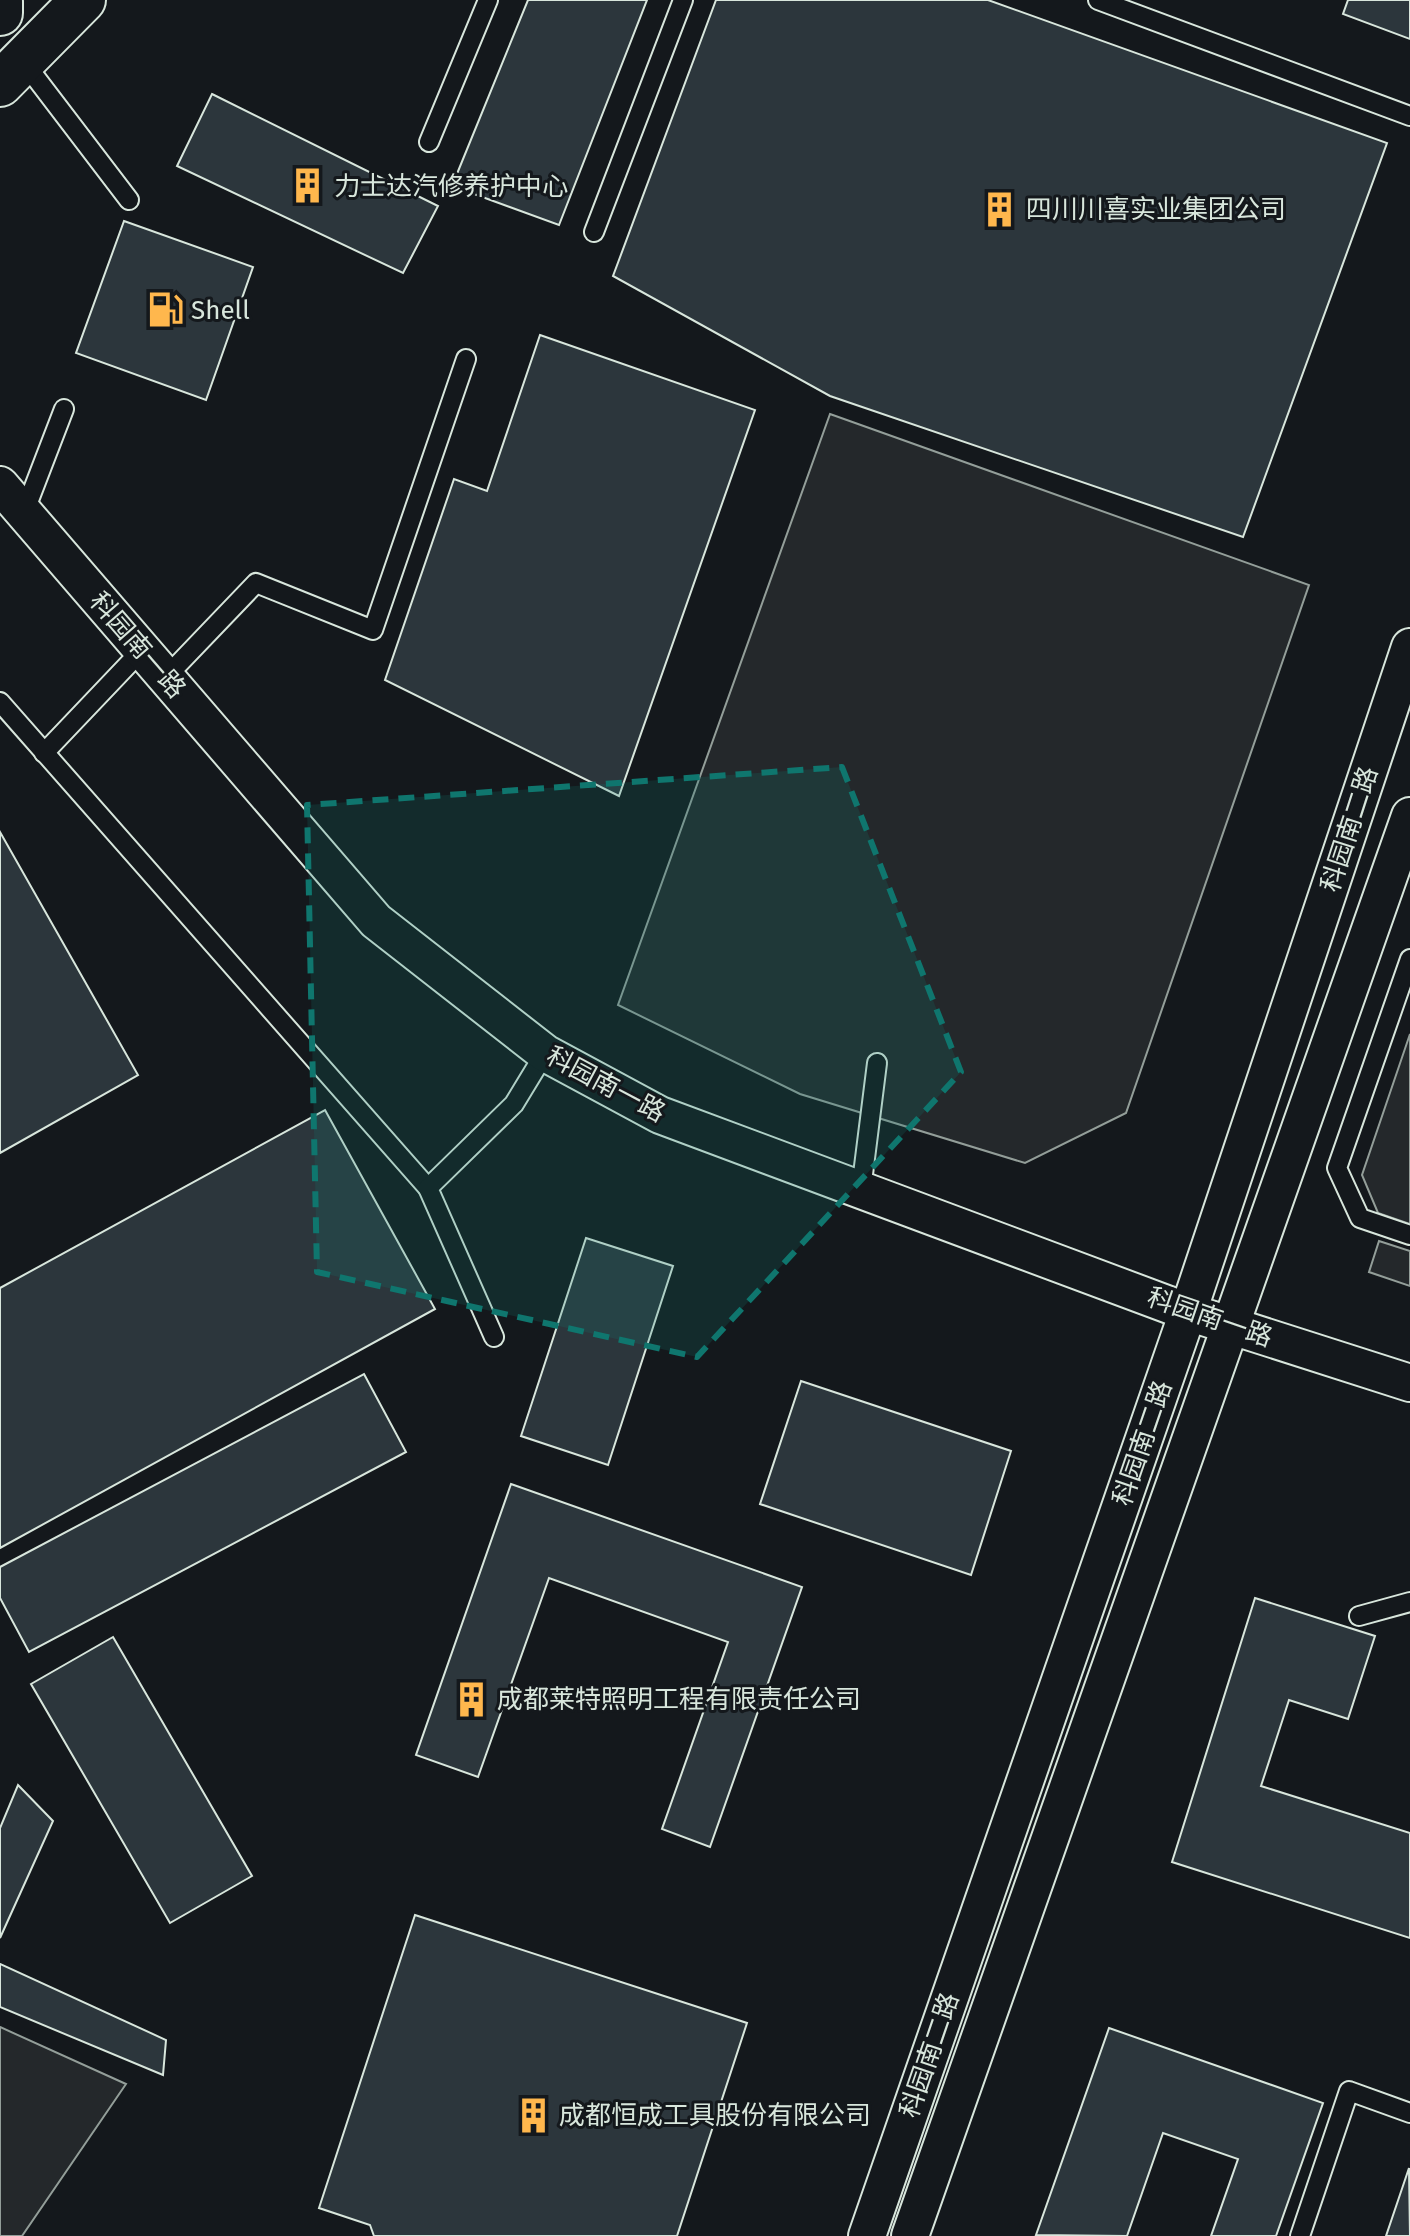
<svg xmlns="http://www.w3.org/2000/svg" width="1410" height="2236" font-family="'Fira Sans','Noto Sans SC',sans-serif">
  <style>
    .parking { fill: #24282b; stroke: #939e99; stroke-width: 2 }
    .building { fill: #2c363c; stroke: #d8e6dc; stroke-width: 2 }
    .lines { fill: none; stroke-linecap: round; stroke-linejoin: round }
    .service-casing { stroke: #d8e6dc; stroke-width: 22 }
    .minor-casing { stroke: #d8e6dc; stroke-width: 40 }
    .secondary-casing { stroke: #d8e6dc; stroke-width: 48 }
    .primary-casing { stroke: #d8e6dc; stroke-width: 48 }
    .service { stroke: #14181c; stroke-width: 18 }
    .minor { stroke: #14181c; stroke-width: 36 }
    .secondary { stroke: #14181c; stroke-width: 44 }
    .primary { stroke: #14181c; stroke-width: 44 }
    .marked { fill: #0f766e; fill-opacity: 0.2; stroke: #0f766e; stroke-width: 6; stroke-dasharray: 16 10; stroke-linejoin: round }
    .labels { text-anchor: middle; stroke-width: 6; stroke-linejoin: round; paint-order: stroke }
    .poi-label { font-size: 26px; fill: #d8e6dc; stroke: #14181c; text-anchor: start }
    .street-label { font-size: 26px; fill: #d8e6dc; stroke: #14181c }
  </style>
  <rect width="100%" height="100%" fill="#14181c"/>
  <g class="parking">
    <polygon points="830,414 1309,585 1126,1113 1025,1163 800,1094 618,1005"/>
    <polygon points="1410,1034 1410,1224 1378,1213 1362,1175"/>
    <polygon points="1379,1241 1410,1251 1410,1286 1369,1272"/>
    <polygon points="0,2027 126,2084 22,2236 0,2236"/>
  </g>
  <g class="building">
    <polygon points="528,0 647,0 559,225 452,186"/>
    <polygon points="716,0 988,0 1387,143 1243,537 830,396 613,276"/>
    <polygon points="1348,0 1410,0 1410,39 1343,14"/>
    <polygon points="212,94 438,206 403,273 177,166"/>
    <polygon points="124,221 253,267 206,400 76,353"/>
    <polygon points="540,335 755,410 619,796 385,680 454,479 487,491"/>
    <polygon points="0,832 138,1075 0,1153"/>
    <polygon points="325,1110 435,1309 0,1548 0,1288"/>
    <polygon points="586,1238 673,1266 608,1465 521,1436"/>
    <polygon points="364,1374 406,1452 29,1652 0,1598 0,1567"/>
    <polygon points="801,1381 1011,1451 971,1575 760,1504"/>
    <polygon points="511,1484 802,1587 710,1847 662,1829 728,1642 549,1578 478,1777 416,1755"/>
    <polygon points="1255,1598 1375,1636 1348,1719 1289,1700 1261,1786 1410,1833 1410,1938 1172,1862"/>
    <polygon points="113,1637 252,1876 170,1923 31,1684"/>
    <polygon points="18,1785 53,1821 0,1938 0,1828"/>
    <polygon points="415,1915 747,2023 677,2236 374,2236 370,2225 319,2208"/>
    <polygon points="0,1964 166,2040 163,2075 0,2007"/>
    <polygon points="1109,2028 1323,2103 1276,2236 1211,2236 1238,2159 1163,2133 1127,2236 1036,2235"/>
    <polygon points="1409,2168 1410,2236 1386,2236"/>
  </g>
  <g class="lines">
    <defs>
      <g id="service">
        <polyline points="1098,0 1410,116"/>
        <polyline points="23,61 129,200"/>
        <polyline points="429,142 488,0"/>
        <polyline points="594,232 683,0"/>
        <polyline points="24,513 64,409"/>
        <polyline points="166,677 256,583 373,630 466,359"/>
        <polyline points="0,702 428,1188"/>
        <polyline points="44,753 142,650"/>
        <polyline points="1410,959 1337,1168 1360,1218 1410,1235"/>
        <polyline points="861,1190 877,1063"/>
        <polyline points="494,1337 428,1188 514,1104 545,1053"/>
        <polyline points="1359,1616 1410,1602"/>
        <polyline points="1300,2236 1349,2091 1410,2113"/>
      </g>
      <g id="minor">
        <polyline points="0,485 376,921 545,1053 660,1115 1188,1312 1410,1383"/>
        <polyline points="867,2236 1188,1312 1410,647"/>
        <polyline points="910,2236 1410,816"/>
      </g>
      <polyline id="secondary" points="0,2 0,13"/>
      <polyline id="primary" points="0,84 83,0"/>
    </defs>
    <use href="#service" class="service-casing"/>
    <use href="#minor" class="minor-casing"/>
    <use href="#secondary" class="secondary-casing"/>
    <use href="#primary" class="primary-casing"/>
    <use href="#service" class="service"/>
    <use href="#minor" class="minor"/>
    <use href="#secondary" class="secondary"/>
    <use href="#primary" class="primary"/>
  </g>
  <path class="marked" d="M842,767L961,1072L697,1357L317,1272L307,805Z"/>
  <defs>
    <symbol id="building-bare" viewBox="-9 -9 18 18"><path d="M-4-6H4V6H1V3H-1V6H-4ZM-2.5-4.3h1.7v1.8h-1.7ZM.8-4.3h1.7v1.8H.8ZM-2.5-1h1.7V.8h-1.7ZM.8-1h1.7V.8H.8Z" fill="#ffb74d" stroke="#14181c" stroke-width="2.5" paint-order="stroke"/></symbol>
    <symbol id="fuel-bare" viewBox="-9 -9 18 18"><path d="M-5.5-6h7V0h2V4h1.3V-2.5L3-4.5l.8-.8L6-3V5H2.5V1h-1V6h-7ZM-4.2-4.7v3.2H.2V-4.7Z" fill="#ffb74d" stroke="#14181c" stroke-width="2.5" paint-order="stroke"/></symbol>
  </defs>
  <g fill-rule="evenodd">
    <use href="#building-bare" x="282" y="160" width="51" height="51"/>
    <use href="#building-bare" x="974" y="184" width="51" height="51"/>
    <use href="#fuel-bare" x="140" y="284" width="51" height="51"/>
    <use href="#building-bare" x="446" y="1674" width="51" height="51"/>
    <use href="#building-bare" x="508" y="2090" width="51" height="51"/>
  </g>
  <g class="labels">
    <g class="poi-label">
      <text x="334" y="195">力士达汽修养护中心</text>
      <text x="1026" y="218">四川川喜实业集团公司</text>
      <text x="191" y="319">Shell</text>
      <text x="497" y="1708">成都莱特照明工程有限责任公司</text>
      <text x="559" y="2124">成都恒成工具股份有限公司</text>
    </g>
    <g class="street-label">
      <text transform="translate(138 645) rotate(49)" y="9">科园南一路</text>
      <text transform="translate(1349 829) rotate(-72)" y="9">科园南二路</text>
      <text transform="translate(606 1084) rotate(28)" y="9">科园南一路</text>
      <text transform="translate(1210 1317) rotate(19)" y="9">科园南一路</text>
      <text transform="translate(1142 1443) rotate(-71)" y="9">科园南二路</text>
      <text transform="translate(929 2055) rotate(-71)" y="9">科园南二路</text>
    </g>
  </g>
</svg>
